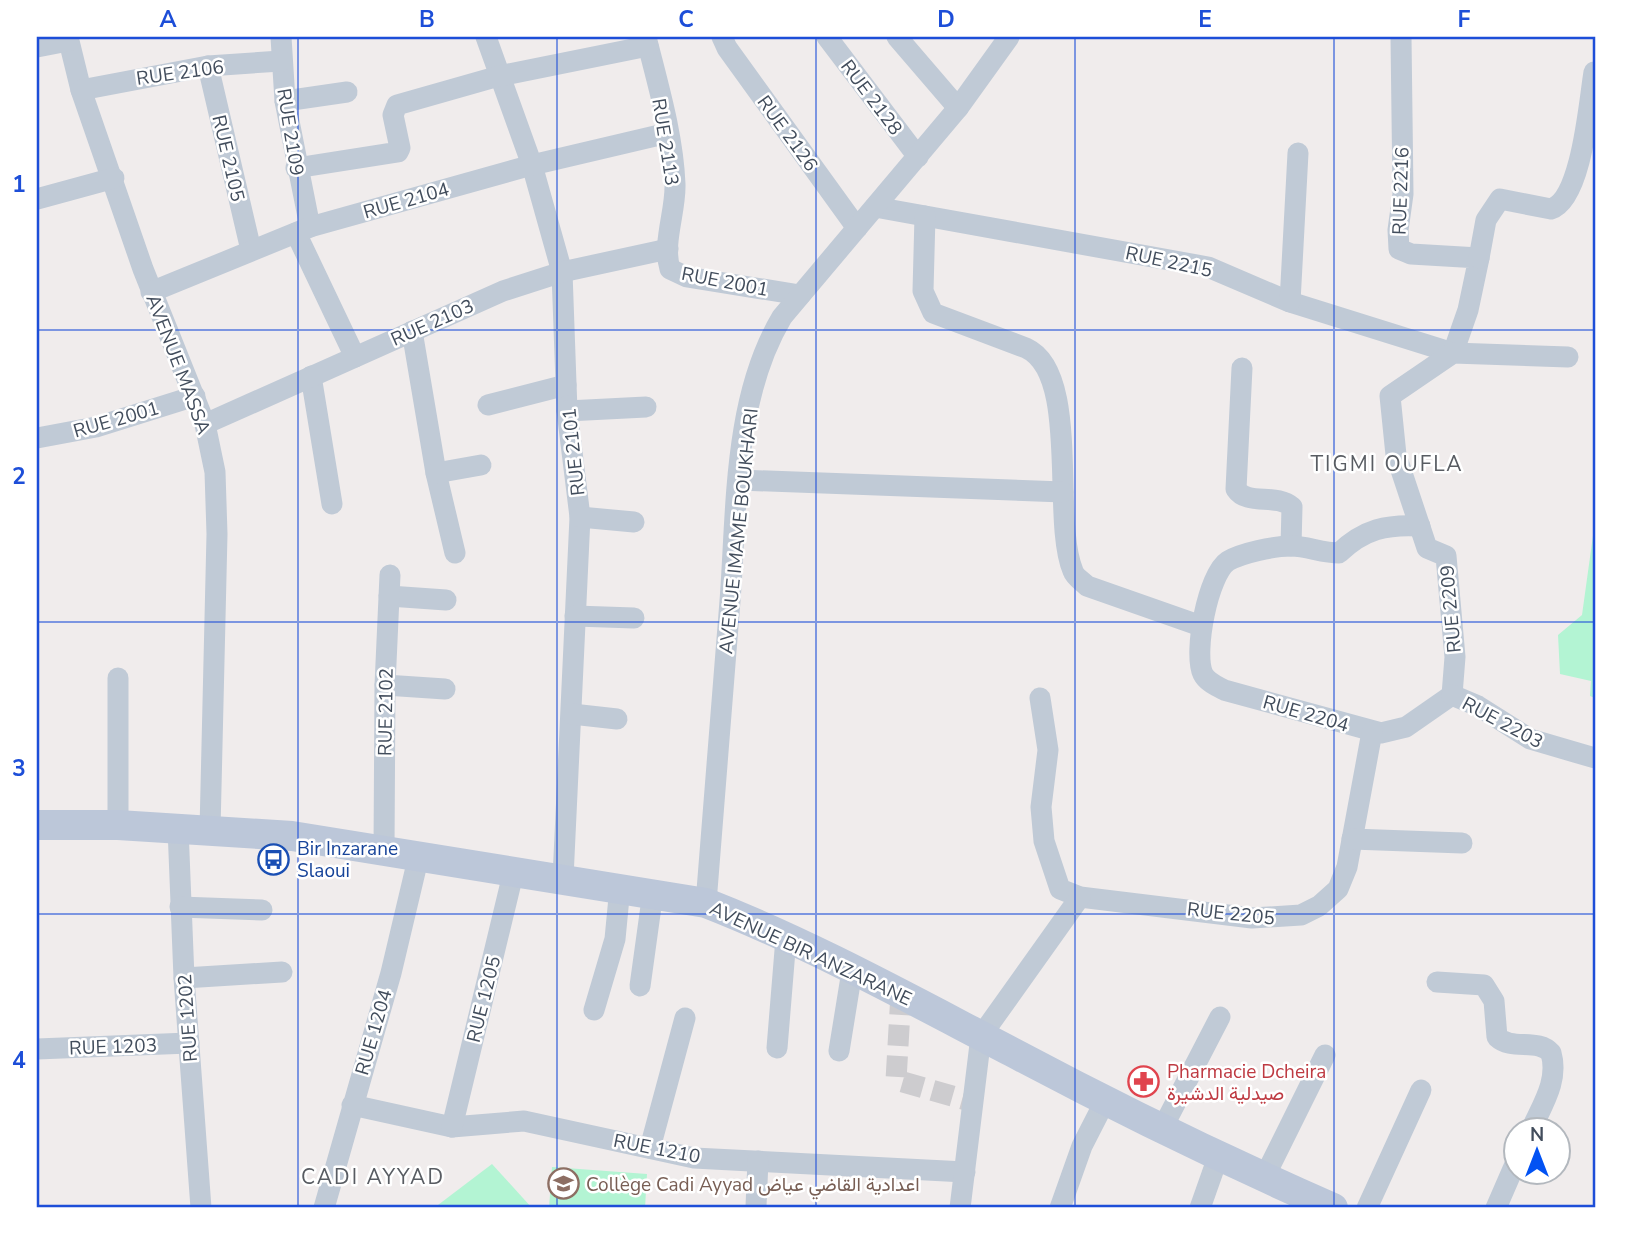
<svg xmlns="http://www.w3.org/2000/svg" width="1632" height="1245" font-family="'Nunito Sans',Vazirmatn,sans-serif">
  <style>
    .green { fill: #b3f4d3 }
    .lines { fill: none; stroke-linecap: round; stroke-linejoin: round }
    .street-tunnel { stroke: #cdcccf; stroke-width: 21; stroke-dasharray: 21 10; stroke-linecap: butt }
    .street { stroke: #c0cad6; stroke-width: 21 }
    .secondary { stroke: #bcc7d9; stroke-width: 30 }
    .grid { fill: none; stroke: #1d4ed8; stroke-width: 2; stroke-opacity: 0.55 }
    .labels { text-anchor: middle; stroke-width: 5; stroke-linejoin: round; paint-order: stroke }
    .street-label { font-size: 19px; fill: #424d5c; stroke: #fff }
    .transit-label { font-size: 19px; fill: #164399; stroke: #fff; text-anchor: start }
    .health-label { font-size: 19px; fill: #be3a42; stroke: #fff; text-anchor: start }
    .education-label { font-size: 19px; fill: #785e54; stroke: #fff; text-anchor: start }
    .neighbourhood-label { font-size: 21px; letter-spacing: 2px; fill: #585c62; stroke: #fff }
    .neatline { fill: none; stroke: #1d4ed8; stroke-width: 2.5 }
    .grid-label { font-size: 23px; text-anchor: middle; font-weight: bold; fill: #1d4ed8 }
  </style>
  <rect width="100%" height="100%" fill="#f0ecec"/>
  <g class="green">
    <polygon points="1595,521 1595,698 1590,696 1591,681 1560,674 1558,635 1582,615"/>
    <polygon points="492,1164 532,1208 434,1208"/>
    <polygon points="552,1167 647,1174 645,1208 549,1208"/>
  </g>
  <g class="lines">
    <polyline class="street-tunnel" points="901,994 896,1080 973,1102"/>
    <g class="street">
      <polyline points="68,37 81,90 143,269 205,424 215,472 217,534 210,830"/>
      <polyline points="281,37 285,101 310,227"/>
      <polyline points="486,37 532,165 562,272 567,411 580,517 563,878"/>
      <path d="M646,37C658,85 673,135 675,184C676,211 662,243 670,269L687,277L800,295"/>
      <polyline points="722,37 727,48 857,228"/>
      <polyline points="827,37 918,157"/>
      <polyline points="897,37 958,108"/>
      <polyline points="1401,37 1403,194 1398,230 1399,249 1411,254 1479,258 1468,310 1453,353"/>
      <polyline points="37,47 68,41"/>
      <polyline points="208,66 251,250"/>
      <polyline points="81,90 208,66 281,61"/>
      <polyline points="285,101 347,92"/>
      <polyline points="296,168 398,152 400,148 393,115 397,105 499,76 648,46"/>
      <polyline points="37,199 114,178"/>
      <polyline points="875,207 1208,267 1290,302 1453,353"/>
      <path d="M925,216L923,291L933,313L1026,348C1081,373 1051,519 1073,571C1075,577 1082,581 1087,586L1201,626"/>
      <polyline points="296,233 355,357"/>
      <path d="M1479,258L1486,220L1500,199L1551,209C1582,199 1589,102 1594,72"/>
      <polyline points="151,292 310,227 532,165 668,133"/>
      <polyline points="1290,302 1298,153"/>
      <polyline points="412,331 436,473 455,553"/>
      <path d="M1242,368L1236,489C1247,506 1276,493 1292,507L1291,546"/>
      <polyline points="311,376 332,504"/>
      <polyline points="488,405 566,385"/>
      <polyline points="567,411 646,407"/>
      <polyline points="205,424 503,291 562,272 668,249"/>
      <polyline points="37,438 96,427 195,396"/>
      <polyline points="436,473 481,465"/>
      <polyline points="740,480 1063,492"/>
      <polyline points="580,517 634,522"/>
      <path d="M1420,526C1387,524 1364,529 1339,553C1322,553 1307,546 1291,546C1274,546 1242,553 1228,561C1208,574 1193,653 1203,674C1207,682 1217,686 1224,690L1381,733L1406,727L1452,695"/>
      <polyline points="389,596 446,600"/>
      <polyline points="575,616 634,618"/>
      <polyline points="118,678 118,825"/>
      <polyline points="385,685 445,689"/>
      <polyline points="1452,695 1455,657 1446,556 1427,548 1396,455 1390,396 1453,353 1568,357"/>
      <polyline points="1452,695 1478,706 1530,739 1595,758"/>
      <polyline points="1040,698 1048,750 1041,807 1044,841 1060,889 1080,897 1252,918 1301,915 1319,906 1338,889 1347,867 1372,732"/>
      <polyline points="572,714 617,719"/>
      <polyline points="178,828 184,978 201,1208"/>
      <polyline points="1352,839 1462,843"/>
      <polyline points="384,849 385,685 390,575"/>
      <path d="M706,903C714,802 722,702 730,601C737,508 733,399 782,317L958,108L1009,37"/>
      <polyline points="180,907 262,910"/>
      <polyline points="184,978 282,972"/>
      <path d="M1437,982L1484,985L1494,1001L1497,1037C1512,1051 1538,1038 1551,1053C1559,1081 1542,1105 1531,1130"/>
      <polyline points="640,986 653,892"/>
      <polyline points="594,1010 615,939 620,887"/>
      <polyline points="777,1048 786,938"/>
      <polyline points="37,1049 189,1043"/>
      <polyline points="839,1051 852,971"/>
      <polyline points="352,1105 452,1127 524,1121 694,1158 965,1172"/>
      <polyline points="452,1127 514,870"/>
      <polyline points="1162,1129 1220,1017"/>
      <polyline points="650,1148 685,1018"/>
      <polyline points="1264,1178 1325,1055"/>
      <polyline points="756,1206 758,1161"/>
      <polyline points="324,1208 391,973 419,855"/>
      <polyline points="960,1208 981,1036 1080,897"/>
      <polyline points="1060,1208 1082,1146 1105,1101"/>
      <polyline points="1200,1208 1218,1157"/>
      <polyline points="1367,1208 1421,1090"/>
      <polyline points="1496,1208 1516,1162"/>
    </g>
    <path class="secondary" d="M37,825H118L292,836L706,903C811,944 912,1000 1012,1052C1117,1108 1224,1160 1333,1208"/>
  </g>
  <path class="grid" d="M298,37V1208M557,37V1208M816,37V1208M1075,37V1208M1334,37V1208M37,330H1595M37,622H1595M37,914H1595"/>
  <defs>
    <symbol id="bus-ring" viewBox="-11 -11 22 22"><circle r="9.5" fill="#fff" stroke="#1a4fb4" stroke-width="1.5"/><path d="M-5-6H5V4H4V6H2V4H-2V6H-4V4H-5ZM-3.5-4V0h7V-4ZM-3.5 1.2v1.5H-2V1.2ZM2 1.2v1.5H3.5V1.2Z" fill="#1a4fb4"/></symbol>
    <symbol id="pharmacy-ring" viewBox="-11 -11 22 22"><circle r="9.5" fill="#fff" stroke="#e0444e" stroke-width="1.5"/><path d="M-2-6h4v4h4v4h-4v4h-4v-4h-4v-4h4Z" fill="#e0444e"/></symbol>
    <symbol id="school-ring" viewBox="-11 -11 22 22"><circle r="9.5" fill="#fff" stroke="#8d6e63" stroke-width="1.5"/><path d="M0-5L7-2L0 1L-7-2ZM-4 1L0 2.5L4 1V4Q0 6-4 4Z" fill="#8d6e63"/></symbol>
  </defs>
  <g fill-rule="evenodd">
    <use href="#bus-ring" x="256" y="842" width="35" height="35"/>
    <use href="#pharmacy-ring" x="1126" y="1064" width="35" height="35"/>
    <use href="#school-ring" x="546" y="1166" width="35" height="35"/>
  </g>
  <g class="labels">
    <g class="street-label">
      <text transform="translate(180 72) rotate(-8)" y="7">RUE 2106</text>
      <text transform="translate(872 97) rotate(53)" y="7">RUE 2128</text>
      <text transform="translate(291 132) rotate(81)" y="7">RUE 2109</text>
      <text transform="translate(788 133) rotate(54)" y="7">RUE 2126</text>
      <text transform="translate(666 142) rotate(81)" y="7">RUE 2113</text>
      <text transform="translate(229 158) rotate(77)" y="7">RUE 2105</text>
      <text transform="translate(1400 191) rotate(-88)" y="7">RUE 2216</text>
      <text transform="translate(406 200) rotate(-16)" y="7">RUE 2104</text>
      <text transform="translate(1169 261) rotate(12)" y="7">RUE 2215</text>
      <text transform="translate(725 281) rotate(11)" y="7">RUE 2001</text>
      <text transform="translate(432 322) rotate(-24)" y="7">RUE 2103</text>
      <text transform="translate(179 364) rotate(69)" y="7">AVENUE MASSA</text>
      <text transform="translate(116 419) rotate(-16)" y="7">RUE 2001</text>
      <text transform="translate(573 452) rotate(-96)" y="7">RUE 2101</text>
      <text transform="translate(738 531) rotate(-84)" y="7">AVENUE IMAME BOUKHARI</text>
      <text transform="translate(1450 609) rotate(-95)" y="7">RUE 2209</text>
      <text transform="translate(385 712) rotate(-89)" y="7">RUE 2102</text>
      <text transform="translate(1306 713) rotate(16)" y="7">RUE 2204</text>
      <text transform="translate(1503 722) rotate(28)" y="7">RUE 2203</text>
      <text transform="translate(1231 913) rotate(6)" y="7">RUE 2205</text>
      <text transform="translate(811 953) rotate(25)" y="7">AVENUE BIR ANZARANE</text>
      <text transform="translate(483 999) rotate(-76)" y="7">RUE 1205</text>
      <text transform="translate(187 1018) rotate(-94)" y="7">RUE 1202</text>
      <text transform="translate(373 1032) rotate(-74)" y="7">RUE 1204</text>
      <text transform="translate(113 1046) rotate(-2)" y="7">RUE 1203</text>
      <text transform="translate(657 1148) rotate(11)" y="7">RUE 1210</text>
    </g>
    <g class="transit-label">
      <text x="297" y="855">Bir Inzarane<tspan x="297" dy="22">Slaoui</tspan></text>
    </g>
    <g class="health-label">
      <text x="1167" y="1078">Pharmacie Dcheira<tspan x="1167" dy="22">صيدلية الدشيرة</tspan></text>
    </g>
    <g class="education-label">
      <text x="586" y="1191">Collège Cadi Ayyad اعدادية القاضي عياض</text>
    </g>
    <g class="neighbourhood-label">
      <text x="1387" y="471">TIGMI OUFLA</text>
      <text x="373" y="1184">CADI AYYAD</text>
    </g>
  </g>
  <rect width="1632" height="1245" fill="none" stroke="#ffffff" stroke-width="77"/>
  <g transform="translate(1537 1151)"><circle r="33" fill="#ffffff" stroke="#b3b8be" stroke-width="2"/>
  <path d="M0-5L12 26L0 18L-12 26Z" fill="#0252f3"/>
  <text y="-10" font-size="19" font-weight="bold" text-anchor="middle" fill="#424d5c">N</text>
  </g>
  <rect x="38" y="38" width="1556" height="1168" class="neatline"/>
  <g class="grid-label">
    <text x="168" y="27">A</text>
    <text x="427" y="27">B</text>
    <text x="686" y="27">C</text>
    <text x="946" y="27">D</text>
    <text x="1205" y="27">E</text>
    <text x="1464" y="27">F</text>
    <text x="19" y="192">1</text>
    <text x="19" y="484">2</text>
    <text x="19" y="776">3</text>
    <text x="19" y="1068">4</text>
  </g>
</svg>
